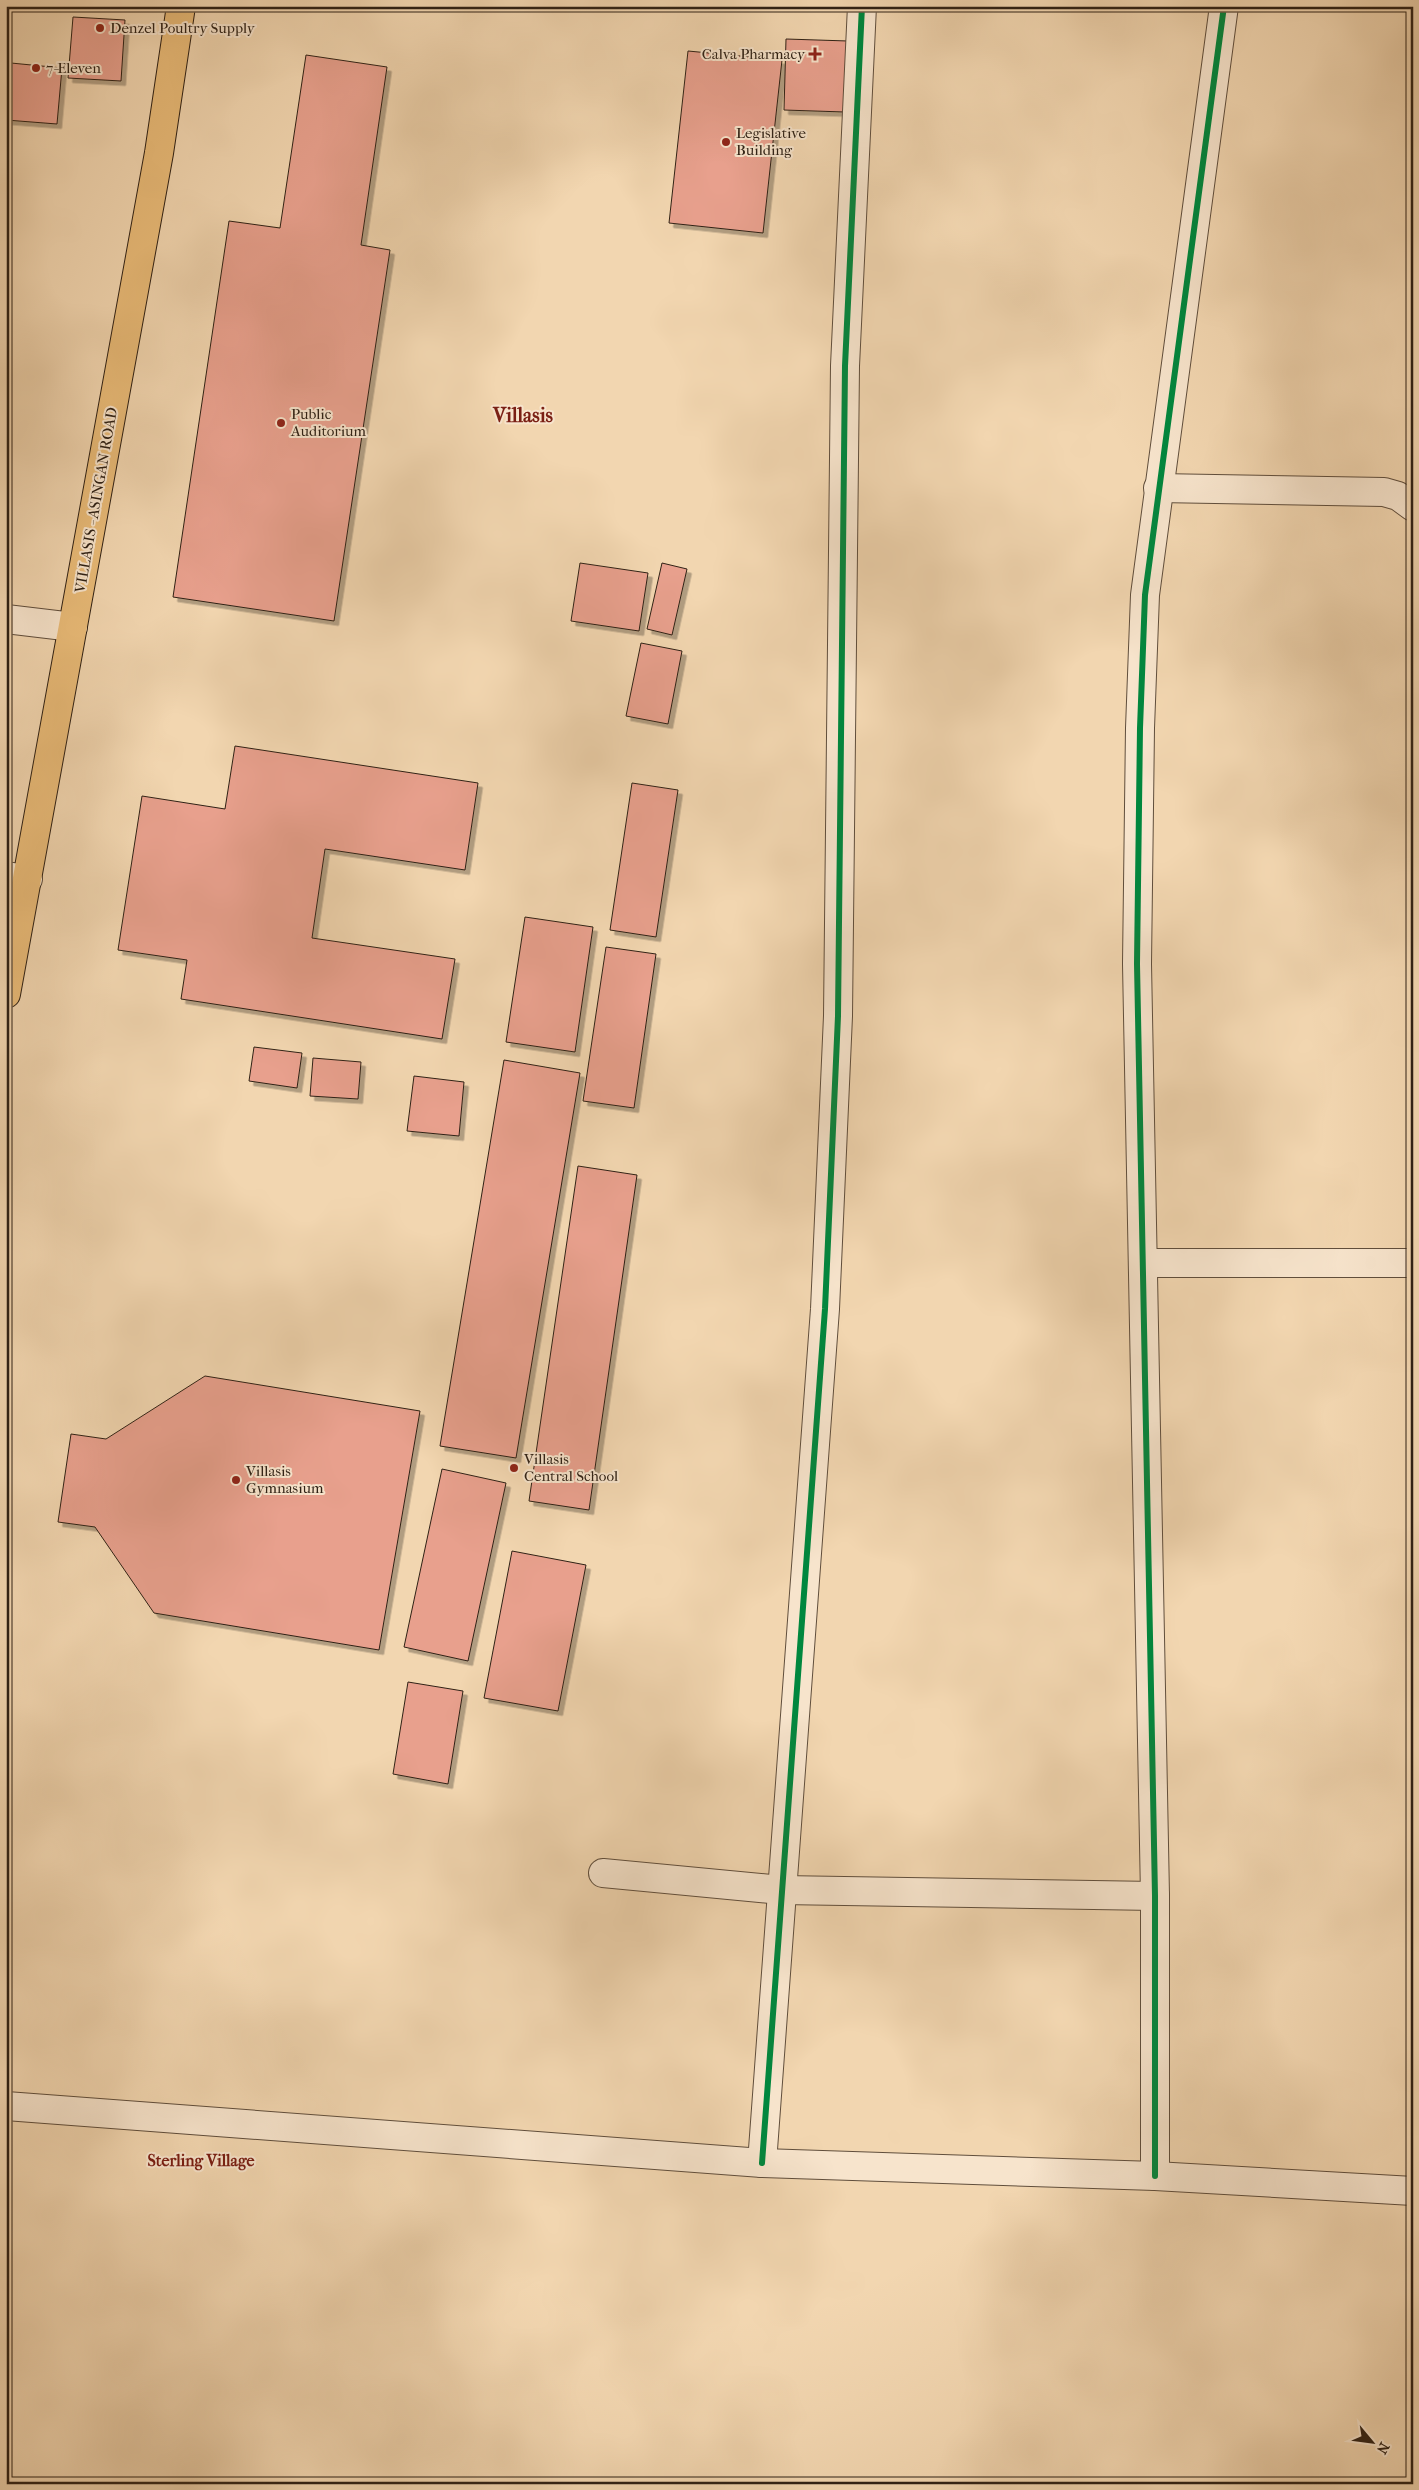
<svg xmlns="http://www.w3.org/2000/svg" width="1419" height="2490" font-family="'IM FELL French Canon',serif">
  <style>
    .building { fill: #e8a08d; stroke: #2f2115; filter: url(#shadow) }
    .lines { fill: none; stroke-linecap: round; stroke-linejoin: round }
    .minor-casing { stroke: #604e3c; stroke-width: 30 }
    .major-casing { stroke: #2f2115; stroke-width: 30 }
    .minor { stroke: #f7e4cc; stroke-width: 28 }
    .major { stroke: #e9bb78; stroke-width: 28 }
    .cycleway-casing { stroke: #f7e4cc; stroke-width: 9 }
    .cycleway { stroke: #00873e; stroke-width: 6 }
    .poi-dot { fill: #8f2418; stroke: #f7e4cc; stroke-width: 2 }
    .labels { text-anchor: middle; stroke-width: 4; stroke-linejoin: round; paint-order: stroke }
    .poi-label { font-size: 15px; fill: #2f2115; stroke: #f7e4cc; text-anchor: start }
    .street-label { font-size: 15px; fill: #2f2115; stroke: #f7e4cc }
    .neighbourhood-label { font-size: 16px; font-weight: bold; fill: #7a1f14; stroke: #f7e4cc }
    .district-label { font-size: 20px; font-weight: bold; fill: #7a1f14; stroke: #f7e4cc }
  </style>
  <defs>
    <filter id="shadow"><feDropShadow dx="4.5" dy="4.5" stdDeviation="0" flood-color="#0004"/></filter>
  </defs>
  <rect width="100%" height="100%" fill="#f2d6b0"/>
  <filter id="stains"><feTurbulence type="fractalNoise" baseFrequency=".004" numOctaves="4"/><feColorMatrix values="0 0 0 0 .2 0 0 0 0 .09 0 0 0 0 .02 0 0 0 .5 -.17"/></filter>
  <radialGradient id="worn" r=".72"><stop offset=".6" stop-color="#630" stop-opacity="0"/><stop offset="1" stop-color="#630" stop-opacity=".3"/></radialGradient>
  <g class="building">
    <polygon points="73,17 125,20 121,81 68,78"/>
    <polygon points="786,39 848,41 845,112 784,110"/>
    <polygon points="688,51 782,60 763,233 669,223"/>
    <polygon points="306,55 387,67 361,245 390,250 334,621 173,597 229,221 280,228"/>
    <polygon points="11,63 62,68 57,124 6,120"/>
    <polygon points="580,563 648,573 639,631 571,621"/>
    <polygon points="662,563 687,569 672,635 647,629"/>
    <polygon points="641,643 682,651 668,724 626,716"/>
    <polygon points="235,746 478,783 465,870 325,849 312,938 455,959 442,1039 181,999 187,960 118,950 142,796 225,809"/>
    <polygon points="632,783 678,790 656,937 610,930"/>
    <polygon points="525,917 593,927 575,1052 506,1042"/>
    <polygon points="606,947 656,954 634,1108 583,1101"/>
    <polygon points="254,1047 302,1053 297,1088 249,1081"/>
    <polygon points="313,1058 361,1062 358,1099 310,1096"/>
    <polygon points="504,1060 580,1073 516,1458 440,1446"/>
    <polygon points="414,1076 464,1082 459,1136 407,1131"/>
    <polygon points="578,1166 637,1175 589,1510 529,1501"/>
    <polygon points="205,1376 420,1411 379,1650 154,1613 95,1527 58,1522 71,1434 106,1439"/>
    <polygon points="442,1469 506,1483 468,1661 404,1647"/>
    <polygon points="512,1551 586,1565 558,1711 484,1698"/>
    <polygon points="408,1682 463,1691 448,1784 393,1774"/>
  </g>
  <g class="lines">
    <defs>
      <g id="minor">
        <polyline points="1158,488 1384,492 1398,496 1413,507"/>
        <polyline points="6,619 73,627"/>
        <polyline points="6,876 28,879"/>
        <polyline points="1143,1263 1413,1263"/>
        <polyline points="603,1873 781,1890 1155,1896"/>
        <polyline points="6,2106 762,2163 1155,2176 1413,2191"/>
        <polyline points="762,2163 825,1309 838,1016 845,366 862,6"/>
        <polyline points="1155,2176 1155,1896 1137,964 1140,728 1145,595 1224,6"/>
      </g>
      <polyline id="major" points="6,994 159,153 181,6"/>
    </defs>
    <use href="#minor" class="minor-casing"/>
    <use href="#major" class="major-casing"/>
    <use href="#minor" class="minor"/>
    <use href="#major" class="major"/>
    <defs>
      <g id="cycleway">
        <polyline points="762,2163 825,1309 838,1016 845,366 862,6"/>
        <polyline points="1155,2176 1155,1896 1137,964 1140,728 1145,595 1224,6"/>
      </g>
    </defs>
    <use href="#cycleway" class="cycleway-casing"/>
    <use href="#cycleway" class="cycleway"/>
  </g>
  <g class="poi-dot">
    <circle cx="100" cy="28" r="5"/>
    <path d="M812.5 46.5h5v5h5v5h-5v5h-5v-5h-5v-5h5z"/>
    <circle cx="36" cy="68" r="5"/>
    <circle cx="726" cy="142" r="5"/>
    <circle cx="281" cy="423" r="5"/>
    <circle cx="514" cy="1468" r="5"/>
    <circle cx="236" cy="1480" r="5"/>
  </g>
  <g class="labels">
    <g class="poi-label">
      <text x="110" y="33">Denzel Poultry Supply</text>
      <text x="805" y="59" text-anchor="end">Calva Pharmacy</text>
      <text x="46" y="73">7-Eleven</text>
      <text x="736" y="138">Legislative<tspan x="736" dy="17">Building</tspan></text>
      <text x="291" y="419">Public<tspan x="291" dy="17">Auditorium</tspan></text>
      <text x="524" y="1464">Villasis<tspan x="524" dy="17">Central School</tspan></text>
      <text x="246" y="1476">Villasis<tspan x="246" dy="17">Gymnasium</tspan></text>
    </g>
    <g class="street-label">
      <text transform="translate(96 500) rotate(-80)" y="5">VILLASIS - ASINGAN ROAD</text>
    </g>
    <g class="neighbourhood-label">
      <text x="201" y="2166">Sterling Village</text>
    </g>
    <g class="district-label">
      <text x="523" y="422">Villasis</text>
    </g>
  </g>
  <rect width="1419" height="2490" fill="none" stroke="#f2d6b0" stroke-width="25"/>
  <rect x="8" y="8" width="1404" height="2475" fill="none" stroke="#2f2115" stroke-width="2.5"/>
  <rect x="12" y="12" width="1394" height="2465" fill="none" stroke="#2f2115"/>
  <g transform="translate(1372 2442) rotate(119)" stroke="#f7e4cc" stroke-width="4" paint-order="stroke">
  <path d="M0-4L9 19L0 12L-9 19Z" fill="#2f2115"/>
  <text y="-8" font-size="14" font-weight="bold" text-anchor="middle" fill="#2f2115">N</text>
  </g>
  <rect width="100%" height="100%" filter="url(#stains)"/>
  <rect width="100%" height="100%" fill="url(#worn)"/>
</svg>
